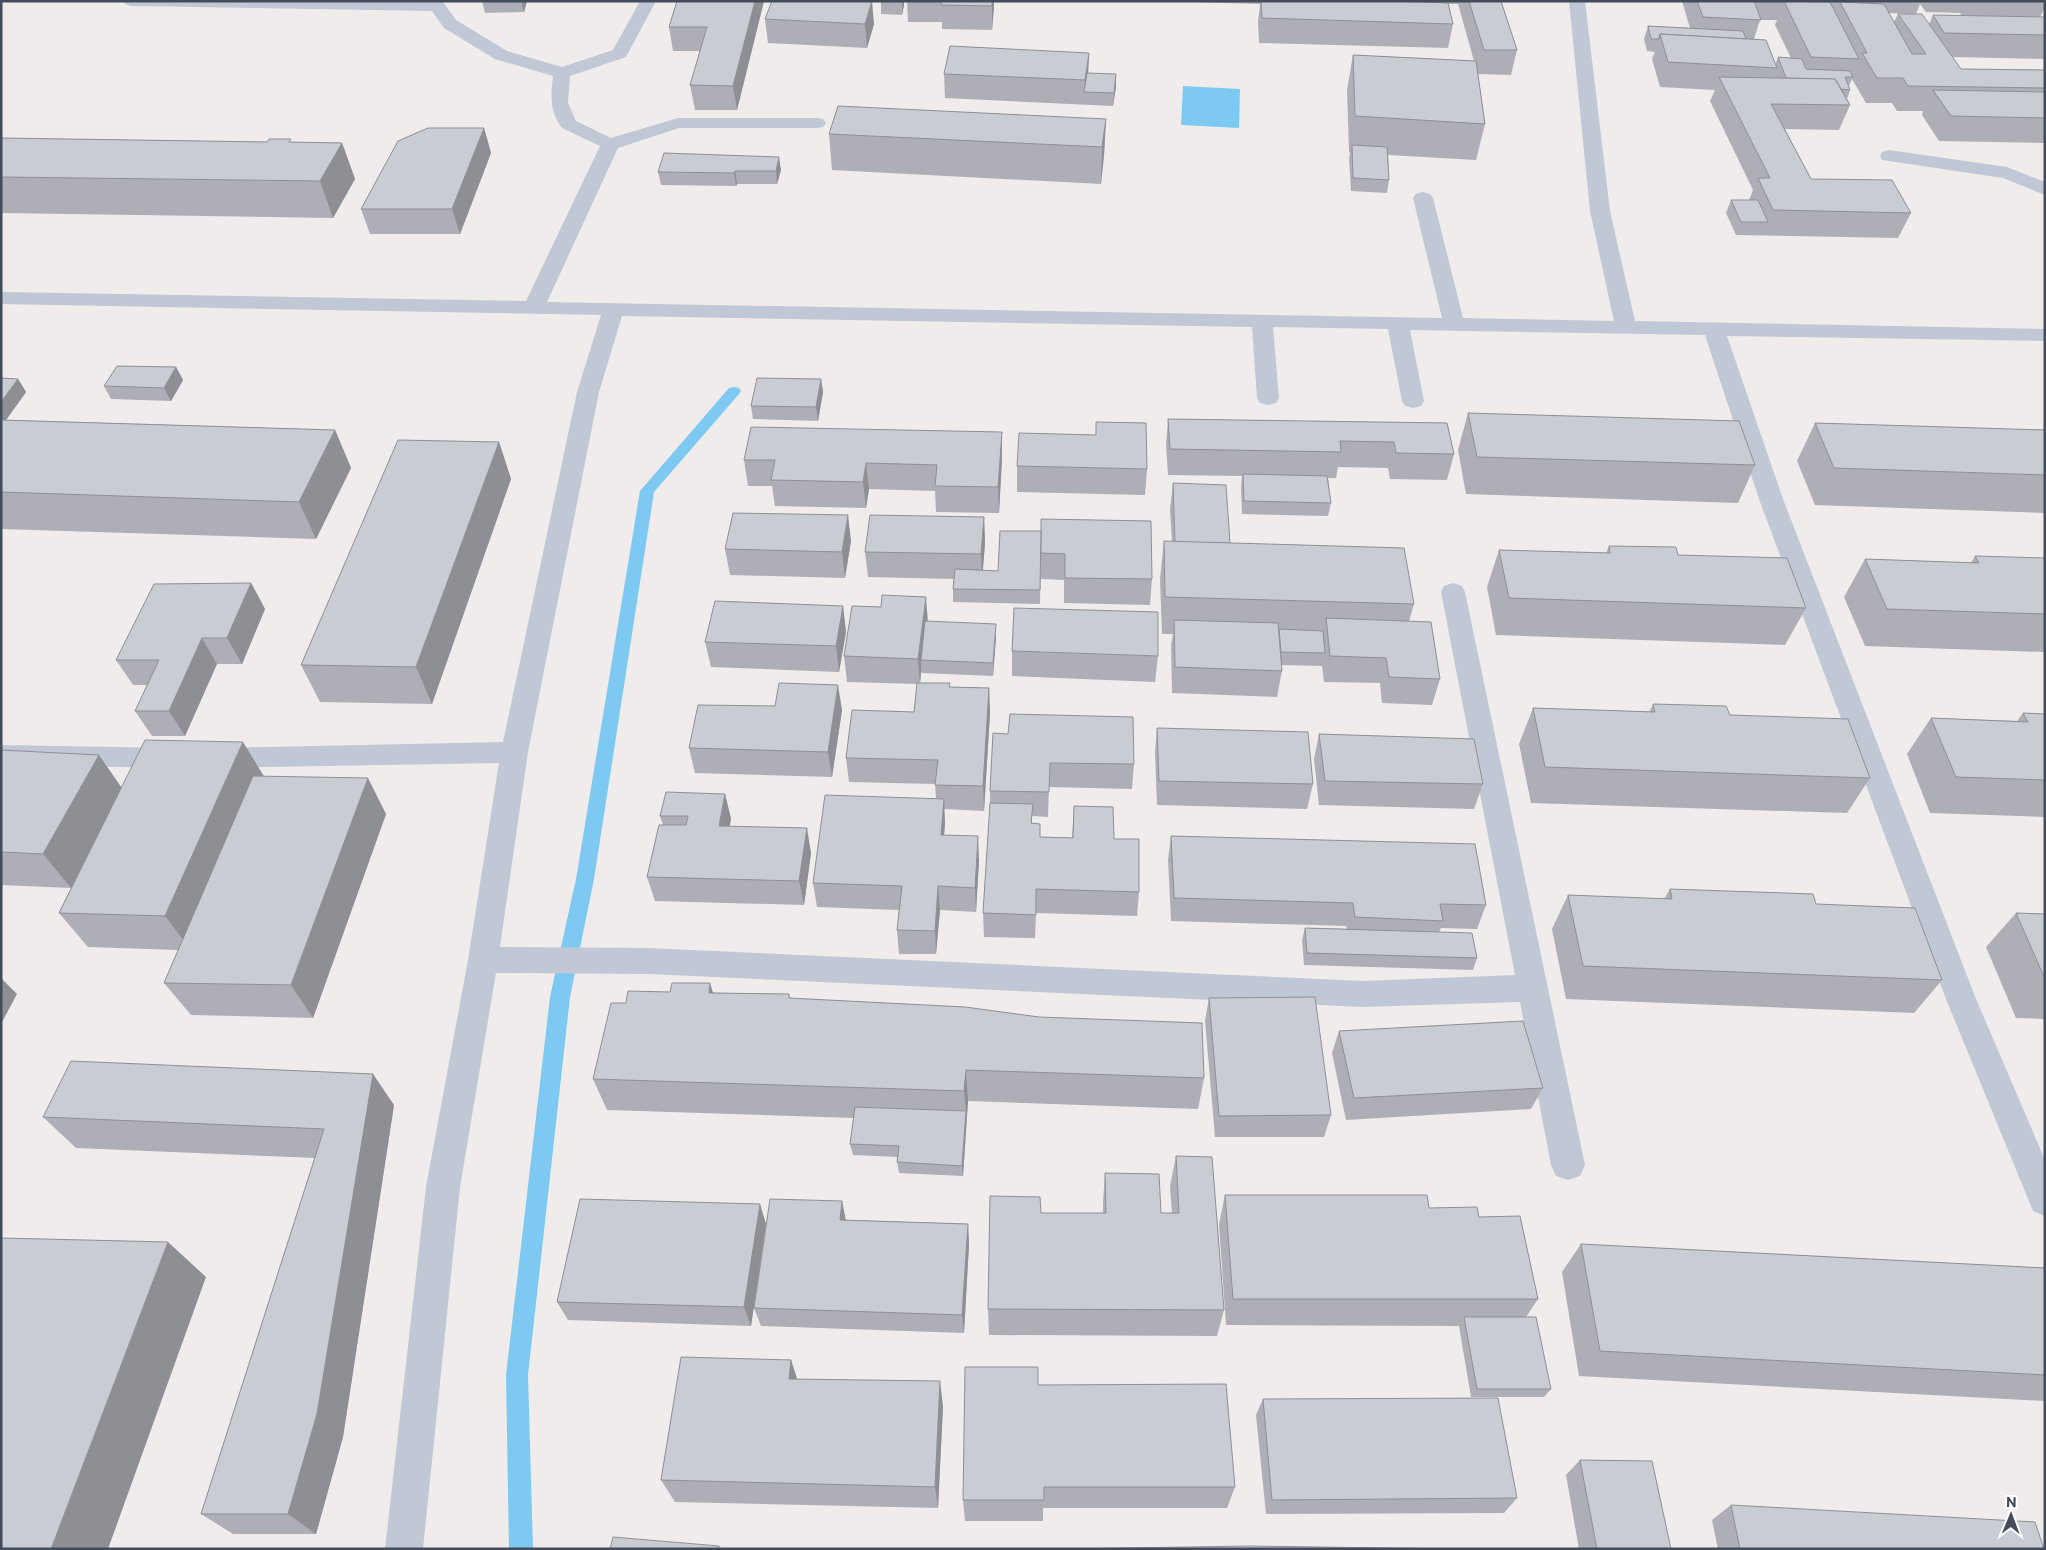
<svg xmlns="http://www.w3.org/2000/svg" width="2046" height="1550" font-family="Commissioner,sans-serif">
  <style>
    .water { fill: #7ec9f2 }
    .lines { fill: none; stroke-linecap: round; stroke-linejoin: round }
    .stream { fill: #7ec9f2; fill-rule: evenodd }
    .minor { fill: #c0c8d5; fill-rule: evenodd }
    .wall { fill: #aeafb6; fill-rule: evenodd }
    .shaded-wall { fill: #8d8f94 }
    .building { fill: #caccd4; stroke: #8d8f94 }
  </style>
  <rect width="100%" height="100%" fill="#efeceb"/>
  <polygon class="water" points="1183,86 1240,89 1239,128 1181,125"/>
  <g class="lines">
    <polygon class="stream" points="734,387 739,388 741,391 739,394 654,492 594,879 570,997 528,1375 533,1549 509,1549 506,1375 550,997 576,879 640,491 729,388"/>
    <g class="minor">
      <path d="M123,1H438L443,2L456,20L507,51L562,67L613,50L640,1H656L626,57L570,76L568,103L576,121L611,138L678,118H817L823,119L826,123L823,127L817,128H679L618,148L547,302L1442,318L1413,198L1416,194L1423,192L1430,194L1433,198L1463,318L1614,321L1590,211L1569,1H1585L1610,211L1635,321L2045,329V341L1727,336L1783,499L1976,999L2045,1160V1216L2033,1211L1946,999L1759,499L1705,335L1410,330L1424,401L1421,406L1413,408L1405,406L1402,401L1388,329L1273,327L1279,398L1276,403L1268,405L1260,403L1257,398L1252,327L622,316L599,392L528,752L500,947L648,948L1363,981L1515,975L1441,592L1444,586L1453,583L1462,586L1465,592L1585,1165L1580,1176L1568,1180L1556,1176L1551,1165L1520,1002L1363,1007L648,974L496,973L460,1187L423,1549H385L426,1187L468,960L499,763L215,768L205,765L201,758L205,751L215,748L503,742L577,392L601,315L1,304V292L526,301L600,146L562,128C549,110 551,97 553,76L495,59L444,28L432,11L131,6L125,4Z"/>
      <polygon points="1889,150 2007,167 2045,182 2045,195 2003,178 1882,160 1880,156 1882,152"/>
      <polygon points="1,745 175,748 185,751 189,758 185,765 175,768 1,765"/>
    </g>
  </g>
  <g class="wall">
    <polygon points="482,1 527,1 524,12 485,13"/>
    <polygon points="677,1 764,1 737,110 695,110 690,85 700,51 673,51 669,27"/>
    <polygon points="881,1 904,1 904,5 902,15 881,14"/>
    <polygon points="907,1 994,1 992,30 942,29 942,22 908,22"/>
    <polygon points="1154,1 1501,1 1517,50 1511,75 1478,74 1485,124 1476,160 1388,155 1389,180 1387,193 1351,191 1349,158 1350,153 1349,152 1347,90 1353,55 1474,61 1458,4 1448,4 1453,24 1448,48 1259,43 1258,22 1260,4"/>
    <path d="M1682,1H2045V8L2040,17H2045V59L1952,57L1961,69L2045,70V143L1939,141L1922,115L1923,111H1897L1892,103H1866L1852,79L1849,86L1850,90L1847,99L1850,105L1839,130L1785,129L1811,179L1911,213L1898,238L1736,235L1726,213L1731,200H1749L1753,190L1710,101L1715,90L1660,87L1652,59L1655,52L1647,51L1644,39L1648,26L1690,28ZM1920,4L1926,12L1960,13L1961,15H1933L1929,24L1898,14L1894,22L1889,13L1916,14ZM1760,20H1777L1775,25L1791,58L1778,57L1775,65L1754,39Z"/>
    <polygon points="765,19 874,24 867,48 768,43"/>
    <polygon points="1089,53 1088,73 1116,87 1113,106 945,98 944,74"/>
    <polygon points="1106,119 1104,155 1101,184 832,170 829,134"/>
    <polygon points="484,128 491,153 460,234 370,234 361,209"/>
    <polygon points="1,138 342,143 355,179 333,218 1,213"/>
    <polygon points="781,170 777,184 737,184 736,186 661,185 658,172"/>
    <polygon points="176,367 183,380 171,401 111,399 104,386"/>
    <polygon points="1,378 18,379 26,392 6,420 335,430 351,468 316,539 1,529"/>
    <polygon points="821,379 823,392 818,421 753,419 751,406"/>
    <polygon points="1468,413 1755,465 1738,503 1466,494 1458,450"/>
    <polygon points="1168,419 1447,423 1454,454 1447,480 1390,479 1388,468 1338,467 1336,478 1328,478 1331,503 1328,516 1242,514 1241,487 1242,476 1168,475 1166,445"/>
    <polygon points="1815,423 2045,430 2045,513 1815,505 1797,461"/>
    <polygon points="1002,432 1002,458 999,513 936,512 935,491 869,489 866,508 775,506 772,486 748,486 744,460"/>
    <polygon points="499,442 511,479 432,704 320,702 301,665"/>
    <polygon points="1017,466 1147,469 1145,495 1017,492"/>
    <polygon points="1173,483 1230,543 1414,604 1409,621 1440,679 1432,705 1382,703 1380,683 1324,682 1322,666 1281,665 1282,671 1277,697 1172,693 1171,645 1173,634 1162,634 1160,579 1164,541 1172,542 1170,509"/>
    <polygon points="984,517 985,543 983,570 998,571 1000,531 1152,579 1150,605 1064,603 1064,580 1041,579 1041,550 1040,604 953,602 953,589 954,579 868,577 865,552"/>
    <polygon points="851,541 845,578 730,575 725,549"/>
    <polygon points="1609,546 1678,555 1806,608 1785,645 1496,635 1487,587 1499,550 1606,553"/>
    <polygon points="1975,556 2045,560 2045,652 1865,646 1844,597 1865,559 1971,563"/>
    <polygon points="251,583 265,609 242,664 217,664 185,736 152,736 135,711 147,685 133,685 116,660"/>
    <polygon points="843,606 846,632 839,672 711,667 705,642"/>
    <polygon points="928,622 996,637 993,676 922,673 921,672 920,683 950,687 989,688 990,713 984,811 944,809 945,823 944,835 979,860 976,912 940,910 936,954 899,954 897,930 899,910 817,907 813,883 936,798 935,784 849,782 846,758 914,712 917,684 847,682 844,656"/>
    <polygon points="1012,651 1158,656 1155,682 1012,676"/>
    <polygon points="1653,704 1730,715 1870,778 1847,813 1531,803 1519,744 1533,708 1649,712"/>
    <polygon points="842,710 832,777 695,773 689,748"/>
    <polygon points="2023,713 2045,714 2045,817 1930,813 1907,754 1931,718 2017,721"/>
    <polygon points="1157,728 1313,784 1307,809 1157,805 1155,753"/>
    <polygon points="993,733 1134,764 1132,789 1049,787 1048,817 1032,816 1032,824 1040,837 1072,838 1074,806 1114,839 1139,892 1137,916 1036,913 1035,938 984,937 983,913 990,803 990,791"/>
    <polygon points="1319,734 1483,784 1474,809 1319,805 1314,759"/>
    <polygon points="1,750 122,787 264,776 386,814 313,1018 191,1015 164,983 178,950 88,947 59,913 71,888 1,885"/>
    <polygon points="725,794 731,819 729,827 811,853 804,905 655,901 647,877 663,825 660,816"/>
    <polygon points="1171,836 1486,905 1477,929 1441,928 1439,932 1477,958 1473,970 1304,965 1302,940 1305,928 1347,929 1346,926 1171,921 1168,860"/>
    <polygon points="1670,889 1816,904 1942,980 1914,1013 1566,999 1552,929 1568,895 1664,899"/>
    <polygon points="2016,913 2045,914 2045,1019 2016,1018 1986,947"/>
    <polygon points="670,992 789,994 790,998 1204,1078 1198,1109 968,1101 963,1176 899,1173 897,1162 898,1157 853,1155 850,1144 854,1118 607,1110 593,1079 626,1003"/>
    <polygon points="1209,998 1331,1115 1324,1137 1215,1137 1205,1021"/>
    <polygon points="1339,1031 1543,1088 1531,1109 1346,1120 1332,1053"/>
    <polygon points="394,1105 343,1437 316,1534 233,1534 201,1514 315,1158 76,1148 43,1117"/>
    <polygon points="1176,1156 1224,1310 1217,1336 989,1335 988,1309 1041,1213 1103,1213 1103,1202 1105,1173 1161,1213 1172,1213 1170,1186"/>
    <polygon points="1225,1195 1429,1208 1479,1217 1538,1299 1526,1317 1551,1389 1544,1397 1471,1397 1459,1326 1226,1325 1219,1224"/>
    <polygon points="846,1220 968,1224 969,1244 964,1333 761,1326 754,1308"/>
    <polygon points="766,1224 751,1326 568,1320 557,1302"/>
    <polygon points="1581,1244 2045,1268 2045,1401 1579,1376 1562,1272"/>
    <polygon points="791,1360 797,1379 943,1406 938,1508 675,1502 661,1480"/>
    <polygon points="1038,1385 1235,1487 1227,1508 1043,1508 1043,1521 965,1521 963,1500"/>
    <polygon points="1263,1399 1517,1498 1504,1513 1266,1514 1256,1415"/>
    <polygon points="1580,1460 1671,1549 1579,1549 1566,1475"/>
    <polygon points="1731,1505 2044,1549 1718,1549 1712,1520"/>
  </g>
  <g class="shaded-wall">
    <polygon points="521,1 527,1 524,12"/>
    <polygon points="755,1 764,1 737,110 733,86"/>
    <polygon points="872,1 874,24 867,48 865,24"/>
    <polygon points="902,1 904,1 904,5 902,15"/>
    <polygon points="992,1 994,1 994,7 992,30"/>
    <polygon points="1089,53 1088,77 1084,92 1085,80"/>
    <polygon points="1116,74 1116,87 1113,106 1114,93"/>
    <polygon points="1106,119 1104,155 1101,184 1102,147"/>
    <polygon points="484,128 491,153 460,234 452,209"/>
    <polygon points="342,143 355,179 333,218 320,181"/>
    <polygon points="779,157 781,170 777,184 776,171"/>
    <polygon points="735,171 737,184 736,186 734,173"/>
    <polygon points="176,367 183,380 171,401 164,388"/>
    <polygon points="18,379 26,392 1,427 1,402"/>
    <polygon points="821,379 823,392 818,421 816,407"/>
    <polygon points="335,430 351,468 316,539 299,502"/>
    <polygon points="1002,432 1002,458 999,513 998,487"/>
    <polygon points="499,442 511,479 432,704 416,667"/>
    <polygon points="866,463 869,489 866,508 863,482"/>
    <polygon points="848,515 851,541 845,578 842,552"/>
    <polygon points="984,517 985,543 982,579 981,554"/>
    <polygon points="251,583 265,609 242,664 227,638"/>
    <polygon points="926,597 928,623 921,660 921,672 920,684 918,659"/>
    <polygon points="843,606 846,632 839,672 836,646"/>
    <polygon points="996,624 996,637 993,676 993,663"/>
    <polygon points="202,638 217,664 185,736 169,711"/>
    <polygon points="838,685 842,710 832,777 828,752"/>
    <polygon points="989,688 990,713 984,811 983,786"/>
    <polygon points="243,742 265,778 191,950 165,916"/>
    <polygon points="99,755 124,791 72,889 43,854"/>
    <polygon points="368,778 386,814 313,1018 291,985"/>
    <polygon points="725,794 731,819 725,851 719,826"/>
    <polygon points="944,799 945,823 942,859 941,835"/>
    <polygon points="807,828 811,853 804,905 799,881"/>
    <polygon points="978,836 979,860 976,912 975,888"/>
    <polygon points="938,886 940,910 936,954 935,931"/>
    <polygon points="1,978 17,994 1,1024"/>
    <polygon points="710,983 720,1016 709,993"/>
    <polygon points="966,1070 968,1101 963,1176 962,1166 966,1111 964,1091"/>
    <polygon points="373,1074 394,1105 343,1437 316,1534 288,1514"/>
    <polygon points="842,1201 846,1221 840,1220"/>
    <polygon points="760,1204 766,1224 751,1326 744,1307"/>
    <polygon points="968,1224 969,1244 964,1333 962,1315"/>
    <polygon points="168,1242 206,1277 108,1549 51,1549"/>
    <polygon points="791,1360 799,1385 789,1379"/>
    <polygon points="940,1381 943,1406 938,1508 935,1487"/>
  </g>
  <g class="building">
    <polygon points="677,1 755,1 733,86 690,85 707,27 669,27"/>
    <polygon points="772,1 872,1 865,24 765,19"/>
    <polygon points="881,1 902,1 902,2 880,2"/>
    <polygon points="941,1 992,1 992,6 941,5"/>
    <polygon points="1261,1 1398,1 1448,3 1453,24 1262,18"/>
    <polygon points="1469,1 1501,1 1517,50 1484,50"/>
    <polygon points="1697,1 1754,1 1761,20 1703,17"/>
    <polygon points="1784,1 1830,2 1859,59 1811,57"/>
    <polygon points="1840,2 1884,4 1912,54 1926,54 1898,14 1922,14 1961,69 2045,70 2045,88 1908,86 1903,78 1877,78 1862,53 1867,53"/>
    <polygon points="1933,15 2045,17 2045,35 1944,33"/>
    <polygon points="1648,26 1743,31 1746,39 1660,34 1659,39 1651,39"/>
    <polygon points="1660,34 1766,40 1777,68 1668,62"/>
    <polygon points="950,46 1089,53 1085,80 944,74"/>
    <polygon points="1353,55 1476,61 1485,124 1355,116"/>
    <polygon points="1778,57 1802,59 1806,69 1850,71 1853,77 1845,77 1850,90 1841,89 1835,79 1786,78"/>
    <polygon points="1087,73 1116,74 1114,93 1084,92"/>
    <polygon points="1719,77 1835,79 1850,105 1771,104 1811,179 1892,180 1911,213 1773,210 1758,178 1770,178"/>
    <polygon points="1933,90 2045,92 2045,118 1951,116"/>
    <polygon points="838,106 1106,119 1102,147 829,134"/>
    <polygon points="428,128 484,128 452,209 361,209 398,141"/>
    <polygon points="1,138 267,142 269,139 291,139 289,142 342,143 320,181 1,177"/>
    <polygon points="1352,145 1387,147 1389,180 1353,178"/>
    <polygon points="664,153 779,157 776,171 735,171 734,173 658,172"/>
    <polygon points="1731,200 1758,200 1768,222 1741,222"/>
    <polygon points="117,366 176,367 164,388 104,386"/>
    <polygon points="1,378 18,379 1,402"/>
    <polygon points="757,378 821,379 816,407 751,406"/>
    <polygon points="1468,413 1739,421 1755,465 1477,457"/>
    <polygon points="1168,419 1447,423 1454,454 1396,453 1394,442 1340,441 1341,452 1170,449"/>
    <polygon points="1,420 335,430 299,502 1,492"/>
    <polygon points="1096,422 1146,423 1147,469 1017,466 1019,433 1096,435"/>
    <polygon points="1815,423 2045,430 2045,475 1834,468"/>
    <polygon points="751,427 1002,432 998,487 935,486 937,465 866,463 863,482 771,480 775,460 744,460"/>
    <polygon points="398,440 499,442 416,667 301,665"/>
    <polygon points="1243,474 1327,476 1331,503 1244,501"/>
    <polygon points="1173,483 1226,485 1230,543 1175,542"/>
    <polygon points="733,513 848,515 842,552 725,549"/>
    <polygon points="870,515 984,517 981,554 865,552"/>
    <polygon points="1041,519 1151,521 1152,579 1065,578 1065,554 1041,553"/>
    <polygon points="1000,531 1041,531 1040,590 953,589 955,569 998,571"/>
    <polygon points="1164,541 1404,548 1414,604 1165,597"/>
    <polygon points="1609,546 1676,547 1678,555 1787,558 1806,608 1509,598 1499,550 1610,553"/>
    <polygon points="1975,556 2044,558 2045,560 2045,614 1887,609 1865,559 1979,563"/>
    <polygon points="251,583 227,638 202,638 169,711 135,711 159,660 116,660 154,584"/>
    <polygon points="882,595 926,597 918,659 844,656 852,606 881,607"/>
    <polygon points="715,601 843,606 836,646 705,642"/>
    <polygon points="1014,608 1158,612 1158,656 1012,651"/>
    <polygon points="1326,618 1431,622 1440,679 1389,677 1386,658 1330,656"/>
    <polygon points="1174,620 1278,623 1282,671 1175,667"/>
    <polygon points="925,621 996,624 993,663 921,660"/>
    <polygon points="1279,629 1323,631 1325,653 1281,652"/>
    <polygon points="779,683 838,685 828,752 689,748 698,705 775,706"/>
    <polygon points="917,683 950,683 949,687 989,688 983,786 935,785 938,760 846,758 852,710 914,712"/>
    <polygon points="1653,704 1726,706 1730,715 1848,719 1870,778 1545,767 1533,708 1655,712"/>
    <polygon points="2023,713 2045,714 2045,780 1956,777 1931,718 2028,722"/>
    <polygon points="1010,714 1133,717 1134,764 1050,763 1049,792 990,791 993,733 1008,734"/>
    <polygon points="1157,728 1308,732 1313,784 1159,781"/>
    <polygon points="1319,734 1474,739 1483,784 1325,781"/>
    <polygon points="145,740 243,742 165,916 59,913"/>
    <polygon points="1,750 99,755 43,854 1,852"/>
    <polygon points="253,776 368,778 291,985 164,983"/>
    <polygon points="666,792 725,794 719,826 807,828 799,881 647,877 659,825 686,825 688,816 660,816"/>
    <polygon points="825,795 944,799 941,835 978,836 975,888 938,886 935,931 897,930 902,886 813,883"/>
    <polygon points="990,803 1033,804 1031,823 1040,824 1040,837 1073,838 1074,806 1113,807 1114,839 1139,839 1139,892 1036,889 1036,915 983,913"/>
    <polygon points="1171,836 1475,844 1486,905 1440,904 1443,921 1355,917 1353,903 1174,898"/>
    <polygon points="1670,889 1813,894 1816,904 1915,908 1942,980 1583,966 1568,895 1672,899"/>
    <polygon points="2016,913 2045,914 2045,979"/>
    <polygon points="1305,928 1472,933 1477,958 1307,953"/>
    <polygon points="672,983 710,983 709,993 789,994 789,998 965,1007 1039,1017 1202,1023 1204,1078 966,1070 964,1091 593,1079 611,1003 626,1003 628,991 670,992"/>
    <polygon points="1315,997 1331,1115 1219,1116 1209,998"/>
    <polygon points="1523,1021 1543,1088 1354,1098 1339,1031"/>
    <polygon points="71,1061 373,1074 317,1414 288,1514 201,1514 324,1129 43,1117"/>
    <polygon points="855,1107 966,1111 962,1166 897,1162 899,1146 850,1144"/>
    <polygon points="1176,1156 1212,1157 1224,1310 988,1309 990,1196 1040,1197 1041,1213 1106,1213 1105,1173 1159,1174 1161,1213 1179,1213"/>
    <polygon points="1225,1195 1427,1195 1429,1208 1477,1207 1479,1217 1520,1216 1538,1299 1233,1299"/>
    <polygon points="580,1199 760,1204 744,1307 557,1302"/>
    <polygon points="770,1199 842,1201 840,1220 968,1224 962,1315 754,1308"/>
    <polygon points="1,1238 168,1242 51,1549 1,1549"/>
    <polygon points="1581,1244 2045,1268 2045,1375 1600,1351"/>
    <polygon points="1464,1317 1536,1317 1551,1389 1477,1389"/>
    <polygon points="681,1357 791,1360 789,1379 940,1381 935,1487 661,1480"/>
    <polygon points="965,1367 1038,1367 1038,1385 1226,1384 1235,1487 1044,1487 1044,1500 963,1500"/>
    <polygon points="1498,1398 1517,1498 1272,1500 1263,1399"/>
    <polygon points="1580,1460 1652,1461 1671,1549 1597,1549"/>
    <polygon points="1731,1505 2035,1522 2044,1549 1740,1549"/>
    <polygon points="613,1537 719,1546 721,1549 610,1549"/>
    <polygon points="1249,1546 1455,1549 1065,1549"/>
  </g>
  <rect width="2046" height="1550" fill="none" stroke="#434c5a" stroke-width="5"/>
  <g transform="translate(2011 1515) rotate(1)" stroke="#ffffff" stroke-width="4" paint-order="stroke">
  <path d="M0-4L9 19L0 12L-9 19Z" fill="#434c5a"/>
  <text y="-8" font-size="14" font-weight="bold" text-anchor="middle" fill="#434c5a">N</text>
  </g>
</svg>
